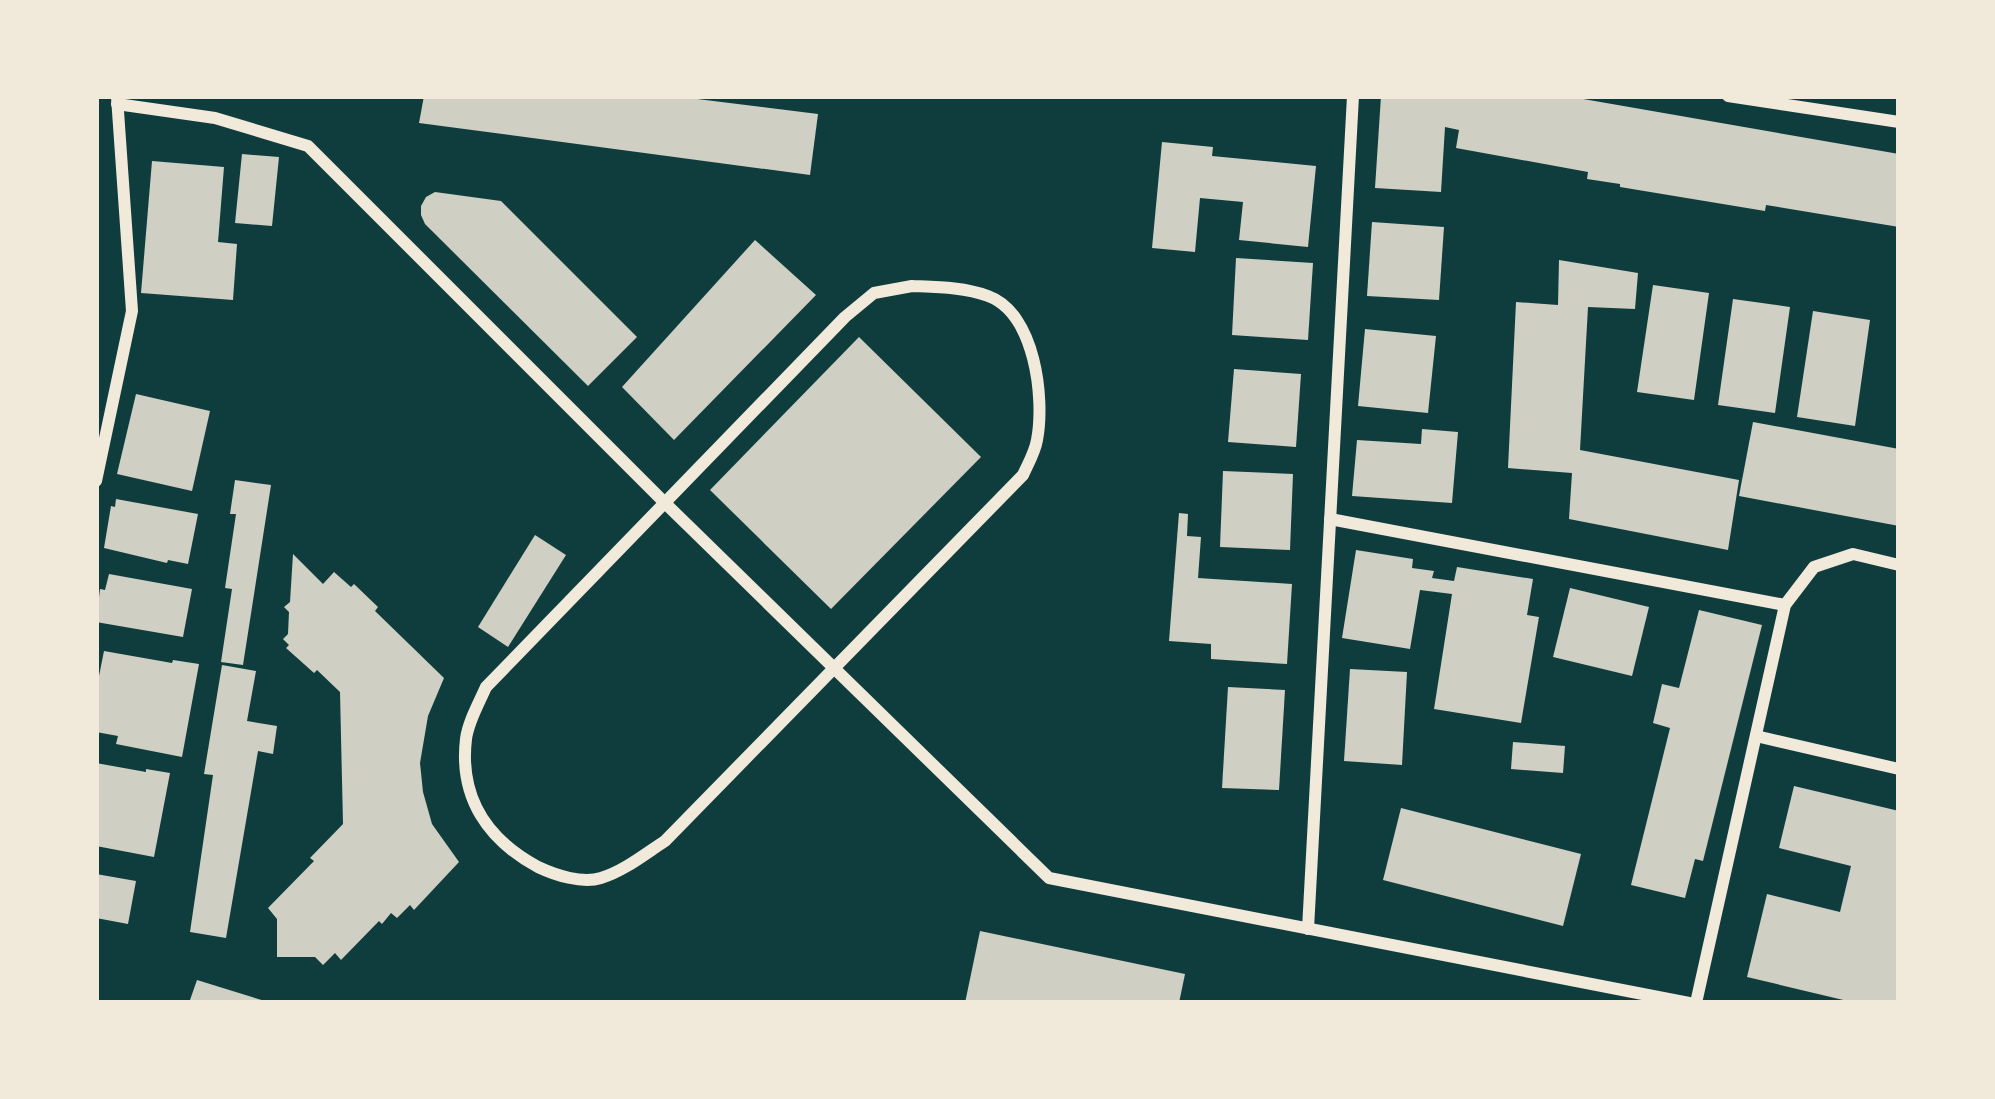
<svg xmlns="http://www.w3.org/2000/svg" width="1995" height="1099" font-family="Ubuntu,sans-serif">
  <style>
    .building { fill: #cfcfc3 }
    .lines { fill: none; stroke-linecap: round; stroke-linejoin: round }
    .minor { stroke: #f1e9da; stroke-width: 12 }
  </style>
  <rect width="100%" height="100%" fill="#0f3d3e"/>
  <g class="building">
    <polygon points="424,96 673,96 818,114 810,175 419,123"/>
    <polygon points="1381,96 1566,96 1899,154 1899,227 1766,205 1765,211 1620,187 1620,184 1587,179 1588,172 1456,148 1459,130 1445,127 1441,192 1375,188"/>
    <polygon points="1162,142 1213,147 1212,156 1316,166 1308,247 1239,240 1243,202 1200,198 1195,252 1152,248"/>
    <polygon points="242,154 279,157 272,226 235,223"/>
    <polygon points="152,161 224,167 218,242 237,244 233,300 141,293"/>
    <polygon points="435,192 501,201 637,337 588,386 425,224 421,215 421,206 426,197"/>
    <polygon points="1372,222 1444,227 1439,300 1367,296"/>
    <polygon points="755,240 816,295 674,440 622,387"/>
    <polygon points="1236,258 1313,263 1308,340 1232,335"/>
    <polygon points="1559,260 1638,273 1635,309 1588,307 1580,450 1739,480 1728,550 1569,519 1572,473 1508,468 1516,302 1558,305"/>
    <polygon points="1653,285 1709,293 1694,400 1637,392"/>
    <polygon points="1733,299 1790,307 1775,413 1718,405"/>
    <polygon points="1813,311 1870,320 1855,426 1797,417"/>
    <polygon points="1365,329 1436,336 1428,413 1358,406"/>
    <polygon points="859,337 981,457 831,609 710,490"/>
    <polygon points="1234,369 1301,374 1296,447 1228,442"/>
    <polygon points="136,394 210,411 192,491 117,474"/>
    <polygon points="1753,422 1899,449 1899,526 1739,496"/>
    <polygon points="1422,429 1458,432 1452,503 1352,496 1357,440 1421,444"/>
    <polygon points="1223,471 1293,474 1290,550 1220,547"/>
    <polygon points="235,480 271,485 243,665 221,662 232,589 225,588 236,514 230,514"/>
    <polygon points="116,499 198,514 188,564 168,560 167,563 104,548 111,506 115,507"/>
    <polygon points="1179,513 1188,514 1187,536 1201,537 1198,578 1292,584 1287,664 1211,659 1211,644 1169,641"/>
    <polygon points="535,535 566,555 508,647 478,627"/>
    <polygon points="1356,550 1413,559 1412,568 1434,571 1432,578 1454,581 1457,567 1533,579 1527,615 1539,617 1521,723 1434,709 1452,594 1420,590 1410,649 1342,638"/>
    <polygon points="293,554 323,584 334,572 351,587 354,584 378,607 375,611 444,678 428,716 420,763 423,792 432,824 459,862 414,910 410,905 397,918 391,913 382,924 379,921 341,960 335,953 323,965 315,957 277,957 277,919 268,908 314,861 310,858 343,824 340,692 317,670 314,673 286,648 289,645 283,639 288,634 289,612 284,607 290,602"/>
    <polygon points="109,574 192,589 183,637 96,622 100,589 105,590"/>
    <polygon points="1570,588 1649,607 1632,676 1553,657"/>
    <polygon points="1699,610 1762,625 1703,861 1695,859 1685,898 1631,885 1670,728 1653,723 1662,684 1679,688"/>
    <polygon points="104,651 172,663 173,660 199,664 182,757 116,744 118,736 96,732 96,691"/>
    <polygon points="222,665 256,671 247,721 277,726 273,754 258,751 226,938 190,932 213,775 204,774"/>
    <polygon points="1350,669 1407,672 1402,765 1344,761"/>
    <polygon points="1228,687 1285,690 1279,790 1222,788"/>
    <polygon points="1513,742 1565,746 1563,773 1511,769"/>
    <polygon points="96,763 146,772 146,769 170,773 154,857 96,846"/>
    <polygon points="1794,786 1899,811 1899,993 1897,1003 1856,1003 1747,977 1767,894 1840,912 1851,866 1779,848"/>
    <polygon points="1401,808 1581,854 1563,926 1383,880"/>
    <polygon points="96,874 136,881 128,924 96,918"/>
    <polygon points="980,931 1185,974 1179,1003 965,1003"/>
    <polygon points="197,980 268,1002 268,1003 199,1003 190,1000"/>
  </g>
  <g class="lines">
    <g class="minor">
      <polyline points="1728,96 1899,122"/>
      <polyline points="117,104 215,118 308,146 666,504 1049,878 1689,1003"/>
      <path d="M912,286C937,287 964,287 988,296C1035,313 1045,398 1037,440C1035,452 1028,464 1023,475L665,841C645,854 624,871 601,878C582,884 555,875 538,867C488,840 459,798 466,739C468,722 479,703 486,687L845,317L874,293Z"/>
      <polyline points="96,481 132,311 117,97"/>
      <polyline points="1330,519 1785,605"/>
      <polyline points="1756,736 1899,769"/>
      <polyline points="1308,929 1353,96"/>
      <polyline points="1696,1003 1785,605 1814,567 1853,554 1899,565"/>
    </g>
  </g>
  <rect width="1995" height="1099" fill="none" stroke="#f1e9da" stroke-width="198"/>
</svg>
